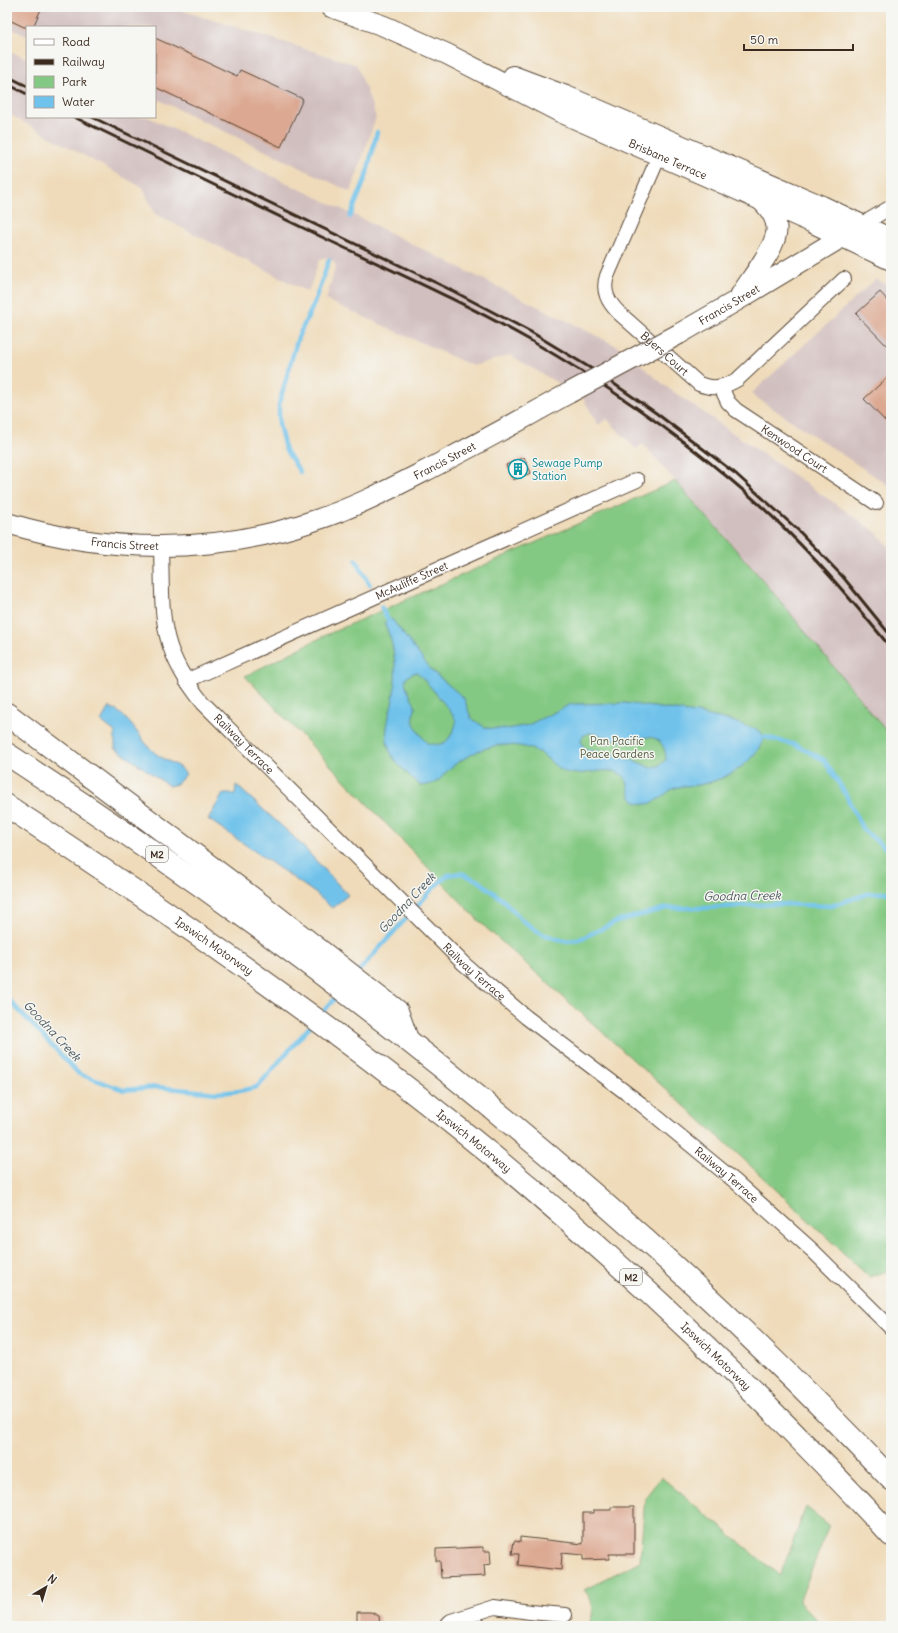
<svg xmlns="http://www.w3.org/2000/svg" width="898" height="1633" font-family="Delius,sans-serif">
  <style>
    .industrial { fill: #d1bfbf }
    .green { fill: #84c983; stroke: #607a50 }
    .water { fill: #6fc2eb; stroke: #557684; fill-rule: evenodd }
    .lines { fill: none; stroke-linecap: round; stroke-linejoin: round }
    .stream { stroke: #6fc2eb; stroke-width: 4.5 }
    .building { fill: #dca891 }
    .minor-casing { stroke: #564535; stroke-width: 16 }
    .secondary-casing { stroke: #564535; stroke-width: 22 }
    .motorway-casing { stroke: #564535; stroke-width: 24 }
    .minor { stroke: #fff; stroke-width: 14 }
    .secondary { stroke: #fff; stroke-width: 20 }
    .motorway { stroke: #fff; stroke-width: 22 }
    .rail { stroke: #3b2a1e; stroke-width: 3 }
    .secondary-bridge-casing { stroke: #564535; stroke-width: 22; stroke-linecap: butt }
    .secondary-bridge { stroke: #fff; stroke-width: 20 }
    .labels { text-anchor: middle; stroke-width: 3; stroke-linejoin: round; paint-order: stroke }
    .shield { fill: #f6f6f2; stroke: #73675e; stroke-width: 1 }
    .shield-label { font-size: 10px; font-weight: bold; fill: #3b2a1e }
    .street-label { font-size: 11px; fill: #3b2a1e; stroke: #f6f6f2 }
    .culture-label { font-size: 11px; fill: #0d838f; stroke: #f6f6f2; text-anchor: start }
    .park-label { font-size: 11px; fill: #515a3c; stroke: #f6f6f2 }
    .water-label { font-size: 12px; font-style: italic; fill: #4b585c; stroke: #f6f6f2 }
  </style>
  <rect width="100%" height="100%" fill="#f6f6f2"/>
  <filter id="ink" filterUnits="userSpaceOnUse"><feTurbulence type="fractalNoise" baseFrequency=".025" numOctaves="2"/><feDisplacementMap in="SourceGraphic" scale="8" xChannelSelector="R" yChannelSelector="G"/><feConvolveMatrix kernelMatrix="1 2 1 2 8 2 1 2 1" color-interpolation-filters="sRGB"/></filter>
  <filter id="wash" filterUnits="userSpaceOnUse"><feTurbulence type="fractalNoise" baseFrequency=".012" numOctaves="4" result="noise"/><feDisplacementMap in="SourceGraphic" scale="16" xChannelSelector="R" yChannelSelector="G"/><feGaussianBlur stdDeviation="0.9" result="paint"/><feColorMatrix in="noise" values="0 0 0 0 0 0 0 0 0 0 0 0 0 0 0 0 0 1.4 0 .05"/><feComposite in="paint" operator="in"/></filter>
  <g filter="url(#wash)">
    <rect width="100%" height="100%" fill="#efdbba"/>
    <g class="industrial">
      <polygon points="7,7 171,7 357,65 376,117 351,192 155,98 155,27 27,27 27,36 7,27"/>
      <polygon points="7,50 27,59 27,117 148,117 348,212 619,347 668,388 876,532 891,549 891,737 767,585 643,444 636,449 607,419 598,425 583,398 510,355 473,366 326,300 336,265 332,260 326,257 319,261 308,292 155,214 143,188 7,113"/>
      <polygon points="876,279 891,287 891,487 751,394"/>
    </g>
    <g class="green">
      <polygon points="675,481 767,585 891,737 891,1270 869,1277 738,1154 483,925 245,676 326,635"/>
      <path d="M661,1477L780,1576L806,1507L829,1525L799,1602L823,1626H588C595,1612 594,1601 584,1590L640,1561L645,1498Z"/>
    </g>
    <g class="water">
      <path d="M392,619L431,670L464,698L471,718L486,728L507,729L528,725L571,704L625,703L697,713L732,721L760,731L765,737C752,765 728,779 699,785C691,786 684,785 675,788C665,792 655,806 643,804C623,802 633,782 622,775C607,764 583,778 565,772C555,768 548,757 538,752C529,747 516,745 506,745C486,745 468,755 453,766C438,777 444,783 421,786C409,775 392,762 388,746C383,728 392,710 394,692C397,669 395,644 384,623ZM417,672C423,678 455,715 456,721C456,727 452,733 449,738C444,746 434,745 427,743C421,735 412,726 413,715C414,712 416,710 415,707C413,693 393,679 417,672ZM588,733C601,734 614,741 627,742C634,743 636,739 641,738C658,734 666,745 666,760L660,765L651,768L634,760L589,750L584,747L581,741L583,736Z"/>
      <path d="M109,707C129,714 139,739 155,753C165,761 179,764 186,774L177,784L169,786L115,748V732L101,721Z"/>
      <polygon points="236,785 294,837 348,895 332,908 315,893 208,819 223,794 235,794"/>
    </g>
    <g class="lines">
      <g class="stream">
        <polyline points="350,217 366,177 377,132"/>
        <polyline points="300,472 285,449 279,424 279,404 298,337 313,306 329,260"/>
        <polyline points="356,560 370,585"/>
        <polyline points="381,607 391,625"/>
        <polyline points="765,737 796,745 824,760 845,793 863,830 891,852"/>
        <polyline points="357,973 435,886 448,875 461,873 479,881 504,901 523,921 542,934 564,941 578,940 618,921 667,908 706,908 777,904 831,906 867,894 891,892"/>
        <polyline points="7,998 79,1074 124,1090 157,1087 217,1093 239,1091 257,1087 312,1024"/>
        <polyline points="320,1015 339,994"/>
      </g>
    </g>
    <g id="blocks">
      <g class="building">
        <polygon points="7,7 42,7 33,27 24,27 7,19"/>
        <polygon points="155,38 237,76 240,70 303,99 281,147 155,87"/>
        <polygon points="880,292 891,304 891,350 856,314"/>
        <polygon points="891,374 891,427 864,399"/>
        <polygon points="524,457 531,473 513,480 506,465"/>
        <polygon points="611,1507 634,1507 634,1554 609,1554 609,1559 583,1560 583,1555 562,1553 561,1570 518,1565 519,1554 512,1554 514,1541 520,1542 520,1537 583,1544 583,1513 594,1513 594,1510 611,1510"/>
        <polygon points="483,1547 483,1551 490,1551 491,1564 484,1565 485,1576 441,1578 440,1561 436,1561 436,1549"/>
        <polygon points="357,1612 371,1612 379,1616 380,1626 357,1626"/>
      </g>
    </g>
  </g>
  <g filter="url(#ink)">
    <use href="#blocks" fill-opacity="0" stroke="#564535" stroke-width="1"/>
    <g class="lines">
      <defs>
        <g id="minor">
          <path id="s1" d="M659,156L607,276C602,291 608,302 619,313L699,384C714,390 725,387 738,379L844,279"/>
          <polyline points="856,228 891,207"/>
          <path id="s2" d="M721,387L728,402L736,410L876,503"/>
          <path id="s3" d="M161,547C163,614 157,647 203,703L464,964L526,1017L641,1104L736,1182L812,1250L891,1328"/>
          <path id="s4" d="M186,681L637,480"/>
          <polyline points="446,1626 451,1621 495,1607 530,1612 565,1615"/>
        </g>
        <g id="secondary">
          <path id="s5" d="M331,7L384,26L447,54L560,112L811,222L891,260"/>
          <polyline points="513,76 566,96 822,206 891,239"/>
          <path d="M740,296C747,285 755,274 762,263C778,238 785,223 761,200"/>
          <path id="s6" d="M679,334L736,301L842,237"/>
          <path id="s7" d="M7,523C106,553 214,555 313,521C354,508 392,488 431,468C477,444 523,419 569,393"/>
        </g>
        <g id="motorway">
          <polyline points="7,714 264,907 397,1011 407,1039"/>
          <path d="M7,754C327,962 628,1201 891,1479"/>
          <path id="s8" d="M7,806C174,915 339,1030 494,1157C635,1274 767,1401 891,1535"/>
        </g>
      </defs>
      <use href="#minor" class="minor-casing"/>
      <use href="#secondary" class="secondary-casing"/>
      <use href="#motorway" class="motorway-casing"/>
      <use href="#minor" class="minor"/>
      <use href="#secondary" class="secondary"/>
      <use href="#motorway" class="motorway"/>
      <g class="rail">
        <polyline points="7,76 27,86"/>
        <polyline points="7,84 27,94"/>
        <path d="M74,117C159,158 244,199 328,240C395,272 463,302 528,339C599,380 668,427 731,480C792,530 841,587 891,648"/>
        <polyline points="92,117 453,291 531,332 597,372 656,413 736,474 799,531 843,577 891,636"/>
      </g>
      <defs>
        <polyline id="secondary-bridge" points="569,393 679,334"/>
      </defs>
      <use href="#secondary-bridge" class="secondary-bridge-casing"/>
      <use href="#secondary-bridge" class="secondary-bridge"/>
    </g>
  </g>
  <defs>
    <symbol id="building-ring" viewBox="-11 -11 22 22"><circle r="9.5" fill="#f6f6f2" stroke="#0f9aa8" stroke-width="1.5"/><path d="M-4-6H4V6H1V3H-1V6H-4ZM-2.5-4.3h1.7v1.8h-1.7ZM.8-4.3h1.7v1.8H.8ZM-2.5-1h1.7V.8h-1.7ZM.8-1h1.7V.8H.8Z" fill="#0f9aa8"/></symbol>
  </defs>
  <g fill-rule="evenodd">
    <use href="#building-ring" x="507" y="458" width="22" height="22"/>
  </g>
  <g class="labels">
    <g class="shield">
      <rect x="146" y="846" width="22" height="16" rx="3"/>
      <rect x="620" y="1269" width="22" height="16" rx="3"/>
    </g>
    <g class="shield-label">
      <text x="157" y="858">M2</text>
      <text x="631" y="1281">M2</text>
    </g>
    <g class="street-label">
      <text dy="4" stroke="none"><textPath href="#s5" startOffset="370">Brisbane Terrace</textPath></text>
      <text dy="4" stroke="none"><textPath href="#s6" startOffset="58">Francis Street</textPath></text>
      <text dy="4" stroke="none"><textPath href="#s1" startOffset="233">Byers Court</textPath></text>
      <text dy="4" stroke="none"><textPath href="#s2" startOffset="98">Kenwood Court</textPath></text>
      <text dy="4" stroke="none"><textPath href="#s7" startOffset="456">Francis Street</textPath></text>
      <text dy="4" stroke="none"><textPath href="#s7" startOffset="120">Francis Street</textPath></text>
      <text dy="4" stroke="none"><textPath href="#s4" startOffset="247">McAuliffe Street</textPath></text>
      <text dy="4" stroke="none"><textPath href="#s3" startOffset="224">Railway Terrace</textPath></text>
      <text dy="4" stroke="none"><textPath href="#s8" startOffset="250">Ipswich Motorway</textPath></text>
      <text dy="4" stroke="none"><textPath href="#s3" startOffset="548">Railway Terrace</textPath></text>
      <text dy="4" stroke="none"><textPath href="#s8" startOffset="575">Ipswich Motorway</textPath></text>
      <text dy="4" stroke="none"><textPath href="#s3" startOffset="872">Railway Terrace</textPath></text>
      <text dy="4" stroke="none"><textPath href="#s8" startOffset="899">Ipswich Motorway</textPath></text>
    </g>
    <g class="culture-label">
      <text x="532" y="467">Sewage Pump<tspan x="532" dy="13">Station</tspan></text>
    </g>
    <g class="park-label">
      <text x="617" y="745">Pan Pacific<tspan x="617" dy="13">Peace Gardens</tspan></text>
    </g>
    <g class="water-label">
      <text transform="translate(742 896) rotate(-1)" y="4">Goodna Creek</text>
      <text transform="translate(407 903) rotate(-47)" y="4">Goodna Creek</text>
      <text transform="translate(52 1031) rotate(47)" y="4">Goodna Creek</text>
    </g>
  </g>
  <rect width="898" height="1633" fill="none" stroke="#f6f6f2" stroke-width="24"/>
  <rect x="26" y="26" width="130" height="92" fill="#f6f6f2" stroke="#aba49d"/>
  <rect x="34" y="39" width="20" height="6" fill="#ffffff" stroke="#aba49d"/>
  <text x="62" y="46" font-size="12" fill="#3b2a1e">Road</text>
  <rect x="34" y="59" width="20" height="6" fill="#3b2a1e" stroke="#aba49d"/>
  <text x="62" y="66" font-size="12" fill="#3b2a1e">Railway</text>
  <rect x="34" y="76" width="20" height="12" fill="#84c983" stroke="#aba49d"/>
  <text x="62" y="86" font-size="12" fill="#3b2a1e">Park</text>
  <rect x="34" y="96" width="20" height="12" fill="#6fc2eb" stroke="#aba49d"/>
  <text x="62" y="106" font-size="12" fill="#3b2a1e">Water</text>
  <g transform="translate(46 1587) rotate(38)" stroke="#f6f6f2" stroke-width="3" paint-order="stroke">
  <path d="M0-3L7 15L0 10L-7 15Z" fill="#3b2a1e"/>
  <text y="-6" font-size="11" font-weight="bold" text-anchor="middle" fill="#3b2a1e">N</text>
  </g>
  <path d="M744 44v6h109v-6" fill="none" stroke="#3b2a1e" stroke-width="2"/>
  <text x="750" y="44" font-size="12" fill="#3b2a1e" stroke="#f6f6f2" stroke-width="3" paint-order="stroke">50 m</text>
</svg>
